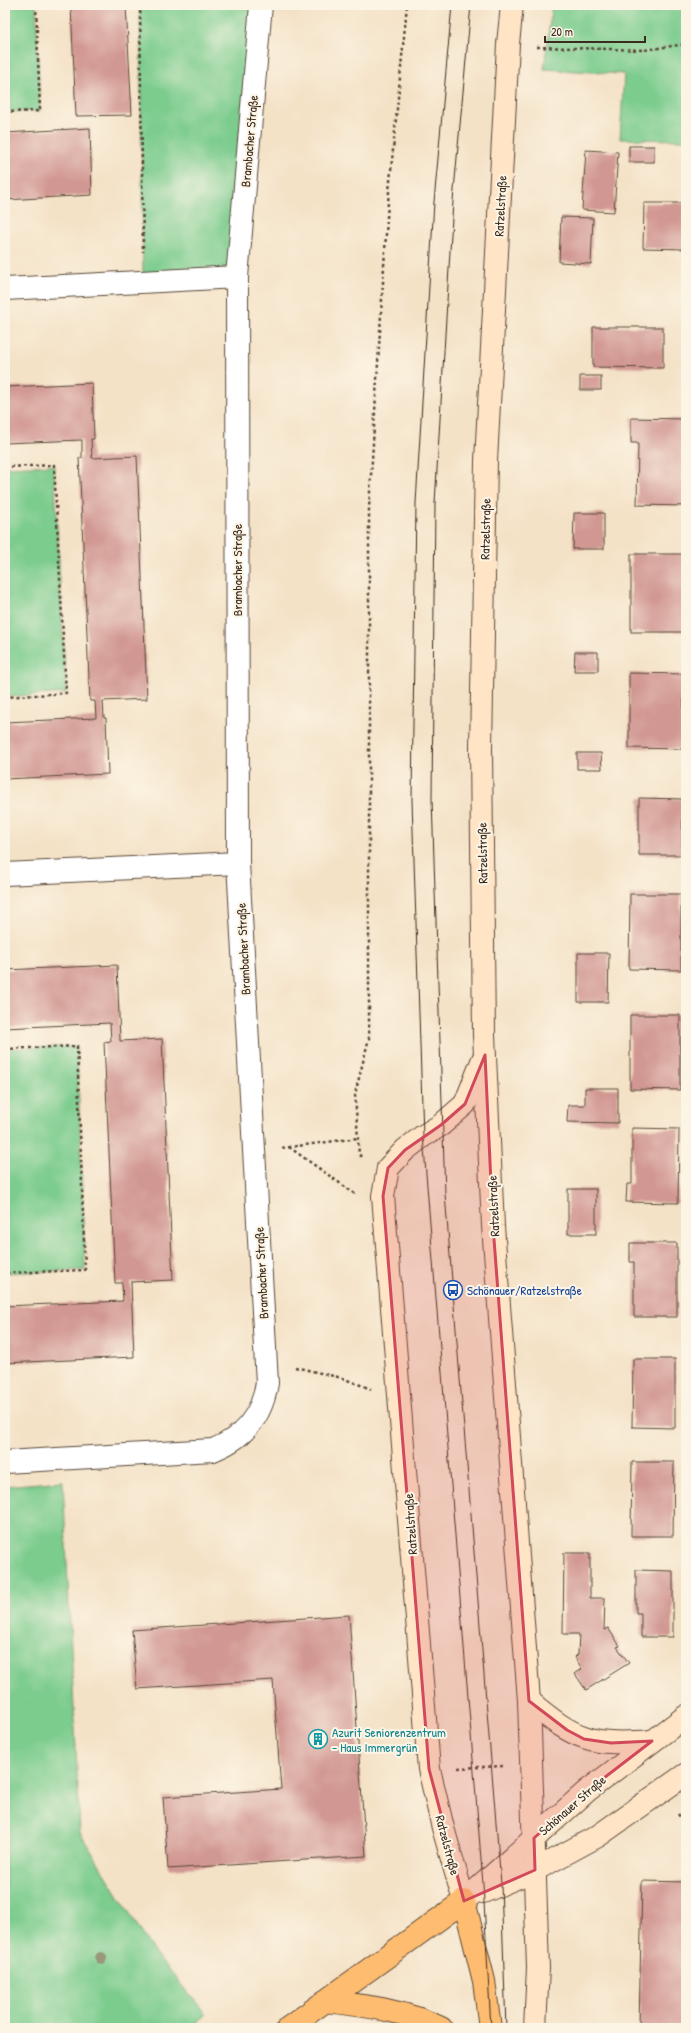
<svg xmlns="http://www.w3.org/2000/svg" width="691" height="2033" font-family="'Patrick Hand',sans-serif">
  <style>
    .green { fill: #7bcc8e; stroke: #5b7b56 }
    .building { fill: #d19792 }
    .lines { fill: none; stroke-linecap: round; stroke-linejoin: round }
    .street-casing { stroke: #574637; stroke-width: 24 }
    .secondary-casing { stroke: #574637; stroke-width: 24 }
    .primary-casing { stroke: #574637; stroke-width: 24 }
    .path { stroke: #574637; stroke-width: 2.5; stroke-dasharray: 3 3; stroke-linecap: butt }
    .street { stroke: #fff; stroke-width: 22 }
    .secondary { stroke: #ffe4c6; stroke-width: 22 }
    .primary { stroke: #febc70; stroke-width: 22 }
    .tram { stroke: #3b2a1e; stroke-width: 1 }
    .tree { fill: #99987d }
    .marked { fill: #d1495b; fill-opacity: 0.2; stroke: #d1495b; stroke-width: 3; stroke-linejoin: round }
    .labels { text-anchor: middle; stroke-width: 4; stroke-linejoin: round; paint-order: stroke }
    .street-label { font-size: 13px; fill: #3b2a1e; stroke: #fcf5e5 }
    .transit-label { font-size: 13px; fill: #164399; stroke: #fcf5e5; text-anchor: start }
    .culture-label { font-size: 13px; fill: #0d838f; stroke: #fcf5e5; text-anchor: start }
  </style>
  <rect width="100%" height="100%" fill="#fcf5e5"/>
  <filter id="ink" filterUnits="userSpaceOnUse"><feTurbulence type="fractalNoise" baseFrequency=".025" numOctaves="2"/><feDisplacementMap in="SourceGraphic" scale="8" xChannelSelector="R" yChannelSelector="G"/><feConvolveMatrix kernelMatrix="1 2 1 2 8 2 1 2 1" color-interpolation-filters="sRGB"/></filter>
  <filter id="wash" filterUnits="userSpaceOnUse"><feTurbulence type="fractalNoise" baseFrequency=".012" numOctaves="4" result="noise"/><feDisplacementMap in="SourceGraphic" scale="16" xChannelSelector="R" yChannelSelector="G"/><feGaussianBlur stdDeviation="0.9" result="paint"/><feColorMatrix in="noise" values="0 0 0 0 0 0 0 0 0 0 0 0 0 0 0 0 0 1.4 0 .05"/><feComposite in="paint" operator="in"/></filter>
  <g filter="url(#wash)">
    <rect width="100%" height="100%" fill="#f4e2c7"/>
    <g class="green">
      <polygon points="5,5 36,5 40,111 5,112"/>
      <polygon points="140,5 261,5 237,277 143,282"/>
      <polygon points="552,5 686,5 686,140 620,139 624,74 544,69"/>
      <polygon points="54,465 66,693 5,697 5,467"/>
      <polygon points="77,1046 85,1270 5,1273 5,1049"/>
      <polygon points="63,1481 80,1833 155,1954 206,2014 190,2028 5,2028 5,1486"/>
    </g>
    <g id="blocks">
      <g class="building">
        <polygon points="71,5 126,5 132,115 76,116"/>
        <polygon points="90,128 92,195 5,200 5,133"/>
        <rect x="629" y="146" width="25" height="16"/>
        <polygon points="586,150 618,152 614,212 582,210"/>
        <polygon points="644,203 686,203 686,249 643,248"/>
        <polygon points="561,217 593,218 591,264 559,262"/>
        <polygon points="593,327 663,327 663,368 593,367"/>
        <rect x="580" y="376" width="21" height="14"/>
        <polygon points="92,383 94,439 91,439 92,458 137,456 147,699 103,701 104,718 106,718 108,774 5,779 5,722 96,718 95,701 90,701 79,458 82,458 82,440 5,443 5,387"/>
        <polygon points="631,418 686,419 686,506 637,505 638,443 631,443"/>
        <polygon points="574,513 604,513 604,549 573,549"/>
        <rect x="631" y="554" width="54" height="78"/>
        <polygon points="575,652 598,652 598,671 574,671"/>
        <polygon points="629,673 684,674 683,749 629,748"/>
        <polygon points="577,753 601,753 602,769 577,769"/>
        <polygon points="639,798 683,799 682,855 639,855"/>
        <polygon points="630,894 681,894 681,970 629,969"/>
        <polygon points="578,953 609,953 608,1002 578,1002"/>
        <polygon points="117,965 120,1041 162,1039 173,1280 131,1282 134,1357 5,1363 5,1306 123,1301 122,1283 115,1283 104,1042 111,1041 110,1023 5,1028 5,970"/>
        <polygon points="630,1015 680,1015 680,1090 630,1089"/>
        <polygon points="585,1088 618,1088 618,1123 567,1122 568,1105 585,1105"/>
        <polygon points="632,1128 679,1129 678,1203 626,1202 627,1184 632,1184"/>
        <rect x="568" y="1189" width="28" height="45"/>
        <polygon points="630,1243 677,1243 677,1317 634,1317 634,1262 630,1262"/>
        <polygon points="633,1359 675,1359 675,1428 632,1427"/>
        <polygon points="632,1462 674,1462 673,1536 631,1536"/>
        <polygon points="564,1553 590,1553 590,1598 605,1598 604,1630 608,1628 620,1646 617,1647 629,1663 586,1690 575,1674 582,1669 575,1657 578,1654 579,1634 563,1634"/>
        <polygon points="636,1570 673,1571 673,1637 641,1637 641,1613 636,1613"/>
        <polygon points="349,1615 366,1856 168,1869 163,1797 281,1789 273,1680 137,1689 132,1630"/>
        <polygon points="642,1881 686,1882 686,2028 639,2028"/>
      </g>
    </g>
  </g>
  <g filter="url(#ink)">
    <use href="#blocks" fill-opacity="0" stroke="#574637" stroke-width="1"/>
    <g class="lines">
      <defs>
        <g id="street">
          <polyline points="5,289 237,277"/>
          <polyline points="5,874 238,863"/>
          <path d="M5,1462L213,1450C244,1438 262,1416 267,1383L238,863L237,277L261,5"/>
        </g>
        <g id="secondary">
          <polyline points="512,5 508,44 486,461 481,749 484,1035 493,1226 529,1701 538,1968 535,2028"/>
          <path d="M529,1701C575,1740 592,1746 652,1741"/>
          <polyline points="483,1892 535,1870 598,1836 686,1774"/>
          <polyline points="464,1901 443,1828 429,1769 383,1196 388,1168 405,1150 423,1136 441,1125 465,1104 483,1059"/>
          <polyline points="464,1901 587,1791 686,1716"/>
        </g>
        <g id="primary">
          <path d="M325,2001C365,2006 405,2010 441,2028"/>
          <polyline points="288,2028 464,1901 484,1981 490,2028"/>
        </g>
      </defs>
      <use href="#street" class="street-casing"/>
      <use href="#secondary" class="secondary-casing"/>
      <use href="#primary" class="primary-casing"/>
      <g class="path">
        <polyline points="140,5 143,252"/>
        <polyline points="537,47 644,50 686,44"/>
        <polyline points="5,112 40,111 36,5"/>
        <polyline points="5,467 54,465 66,693 5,697"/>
        <polyline points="5,1049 77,1046 85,1270 5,1273"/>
        <polyline points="289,1147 355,1194"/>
        <polyline points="282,1148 358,1138"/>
        <polyline points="361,1157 359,1154 355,1094 369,1038 369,508 388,202 407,5"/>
        <polyline points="295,1367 342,1378 371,1389"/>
        <polyline points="458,1768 503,1766"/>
        <polyline points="678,1814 686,1825"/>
      </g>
      <use href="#street" class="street"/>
      <use href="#secondary" class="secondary"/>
      <use href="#primary" class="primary"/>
      <g class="tram">
        <polyline points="452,5 434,202 416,503 412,800 423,1136 483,1884 491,2028"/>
        <polyline points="471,5 453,201 435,503 432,799 445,1194 501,1884 506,2028"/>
      </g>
    </g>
    <circle class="tree" cx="101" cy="1958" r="6"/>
  </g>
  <path class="marked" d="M485,1055L493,1226L529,1701L567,1730L584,1739L611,1743L652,1741L587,1791L534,1838L535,1870L464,1901L429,1769L383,1196L388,1168L405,1150L441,1125L465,1104Z"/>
  <defs>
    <symbol id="bus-ring" viewBox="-11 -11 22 22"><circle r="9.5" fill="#fcf5e5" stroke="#1a4fb4" stroke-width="1.5"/><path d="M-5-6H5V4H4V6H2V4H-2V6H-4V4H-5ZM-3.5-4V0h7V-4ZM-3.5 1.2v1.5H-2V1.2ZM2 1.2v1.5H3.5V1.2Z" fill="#1a4fb4"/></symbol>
    <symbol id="building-ring" viewBox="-11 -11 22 22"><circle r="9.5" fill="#fcf5e5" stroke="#0f9aa8" stroke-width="1.5"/><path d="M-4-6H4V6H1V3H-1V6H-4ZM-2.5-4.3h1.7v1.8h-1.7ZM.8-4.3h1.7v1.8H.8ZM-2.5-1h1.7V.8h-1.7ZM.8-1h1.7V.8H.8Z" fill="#0f9aa8"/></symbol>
  </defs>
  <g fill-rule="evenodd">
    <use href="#bus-ring" x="442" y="1279" width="22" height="22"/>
    <use href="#building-ring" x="307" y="1728" width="22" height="22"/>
  </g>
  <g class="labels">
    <g class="street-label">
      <text transform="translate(249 141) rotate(-85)" y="5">Brambacher Straße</text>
      <text transform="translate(500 206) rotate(-87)" y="5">Ratzelstraße</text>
      <text transform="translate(485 529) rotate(-89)" y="5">Ratzelstraße</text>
      <text transform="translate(237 570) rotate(-90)" y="5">Brambacher Straße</text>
      <text transform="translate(482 853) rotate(-91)" y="5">Ratzelstraße</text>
      <text transform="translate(243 949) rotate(-93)" y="5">Brambacher Straße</text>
      <text transform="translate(493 1206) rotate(-93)" y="5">Ratzelstraße</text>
      <text transform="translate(261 1273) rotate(-93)" y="5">Brambacher Straße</text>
      <text transform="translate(410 1524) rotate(-94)" y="5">Ratzelstraße</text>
      <text transform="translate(572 1805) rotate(-41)" y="5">Schönauer Straße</text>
      <text transform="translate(448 1845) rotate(75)" y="5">Ratzelstraße</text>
    </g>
    <g class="transit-label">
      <text x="467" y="1295">Schönauer/Ratzelstraße</text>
    </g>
    <g class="culture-label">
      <text x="332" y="1737">Azurit Seniorenzentrum<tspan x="332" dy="15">- Haus Immergrün</tspan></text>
    </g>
  </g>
  <rect width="691" height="2033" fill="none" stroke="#fcf5e5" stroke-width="20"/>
  <path d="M545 36v6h100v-6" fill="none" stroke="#3b2a1e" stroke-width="2"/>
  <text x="551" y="36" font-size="12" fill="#3b2a1e" stroke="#fcf5e5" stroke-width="3" paint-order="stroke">20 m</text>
</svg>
